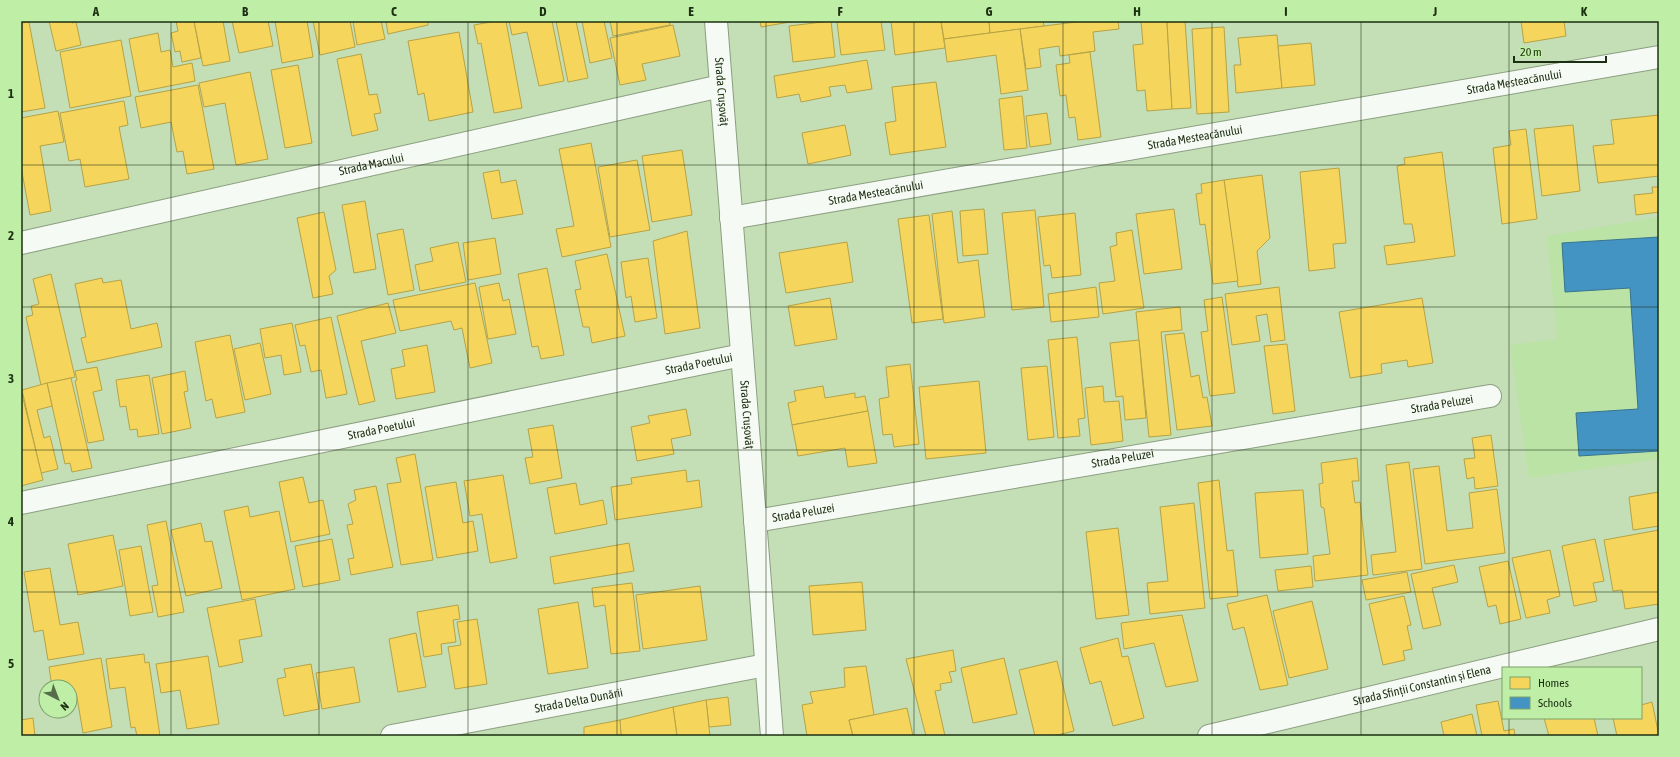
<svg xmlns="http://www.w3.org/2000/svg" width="1680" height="757" font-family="'Asap Condensed',sans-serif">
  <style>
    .built { fill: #bbe3a6 }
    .homes { fill: #f6d55c; stroke: #b5a346 }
    .schools { fill: #4393c3; stroke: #38758e }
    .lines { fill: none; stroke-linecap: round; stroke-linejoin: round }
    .minor-casing { stroke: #8b9f80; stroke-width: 24 }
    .minor { stroke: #f6faf4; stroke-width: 22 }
    .grid { fill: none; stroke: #1d2f12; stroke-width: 1; stroke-opacity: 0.55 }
    .labels { text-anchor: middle; stroke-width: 4; stroke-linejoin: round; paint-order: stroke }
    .street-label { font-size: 12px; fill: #1d2f12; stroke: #bfeea6 }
    .neatline { fill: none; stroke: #1d2f12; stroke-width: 1.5 }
    .grid-label { font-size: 13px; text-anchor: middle; font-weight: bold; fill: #1d2f12 }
  </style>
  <rect width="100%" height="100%" fill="#c4deb6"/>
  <polygon class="built" points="1659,217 1659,459 1529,478 1510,345 1557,339 1547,236"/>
  <g class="homes">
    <polygon points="49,21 71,21 72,23 76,22 81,45 56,51"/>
    <polygon points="176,21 194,21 201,58 182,62 180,51 175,52 171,33 178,31"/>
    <polygon points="194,21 223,21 230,61 203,66"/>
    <polygon points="232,21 268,21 273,46 239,53"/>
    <polygon points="275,21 307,21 313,57 282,63"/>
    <polygon points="313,21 350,21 355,47 320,55"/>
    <polygon points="353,21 381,21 385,39 357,45"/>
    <polygon points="386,21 428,21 428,25 388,34"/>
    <polygon points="496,21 506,21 522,108 494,113 481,43 478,44 474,25"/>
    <polygon points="509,21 552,21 564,81 539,86 527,32 512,35"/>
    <polygon points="556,21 576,21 588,78 568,82"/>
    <polygon points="582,21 604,21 612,58 590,63"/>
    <polygon points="610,21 669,21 670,25 613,36"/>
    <polygon points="760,21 796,21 761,27"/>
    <polygon points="831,21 835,57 793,62 789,26"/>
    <polygon points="845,21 881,21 885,50 841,55 837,22"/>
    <polygon points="891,21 941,21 945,48 895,55"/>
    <polygon points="941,21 989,21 990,33 944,39"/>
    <polygon points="989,21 1043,21 1044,26 990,33"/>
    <polygon points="1084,21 1118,21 1119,29 1093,32 1095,51 1060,56 1059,46 1039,49 1041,67 1026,69 1020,29"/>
    <polygon points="1141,21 1167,21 1172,109 1147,111 1145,90 1137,91 1133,45 1143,44"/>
    <polygon points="1185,21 1191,108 1172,109 1167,22"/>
    <polygon points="1521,21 1564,21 1566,36 1524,43"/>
    <polygon points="29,22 45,108 21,112 21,23"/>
    <polygon points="673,25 680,56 642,64 646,80 620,85 610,38"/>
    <polygon points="1224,27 1229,112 1197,114 1192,29"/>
    <polygon points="1020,29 1028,90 1001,94 996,55 947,62 944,39"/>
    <polygon points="459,32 473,112 429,121 424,93 418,95 408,41"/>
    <polygon points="158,33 161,52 170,50 173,67 192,63 195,81 139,92 129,39"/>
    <polygon points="1277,35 1282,88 1236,93 1234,65 1241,65 1238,38"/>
    <polygon points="121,40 131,96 70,108 60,52"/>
    <polygon points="1311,43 1315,85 1282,88 1278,46"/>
    <polygon points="1090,52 1101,137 1078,140 1075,117 1069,118 1066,95 1060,96 1056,65 1070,63 1069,55"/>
    <polygon points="361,54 369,95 377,94 381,113 374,114 378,130 352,136 337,59"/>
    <polygon points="867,60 872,89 847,93 845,85 829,87 831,96 801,102 799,94 777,98 774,76"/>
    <polygon points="298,65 312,143 285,148 271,70"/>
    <polygon points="250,72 268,159 236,165 225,103 204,107 199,83"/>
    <polygon points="936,82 946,147 890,155 885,123 896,121 892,87"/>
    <polygon points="198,85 214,169 187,174 183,151 177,152 171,122 141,128 135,97"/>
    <polygon points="1022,96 1027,148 1004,150 999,99"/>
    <polygon points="124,101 128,125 119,127 129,179 85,187 80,159 69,161 60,113"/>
    <polygon points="58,111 64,142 40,146 51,211 30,215 21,167 21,118"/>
    <polygon points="1047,113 1051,144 1030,147 1026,116"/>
    <polygon points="1659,115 1659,176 1598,183 1593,146 1614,144 1611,120"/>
    <polygon points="845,125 851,155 808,164 802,133"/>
    <polygon points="1573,125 1580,191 1542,196 1534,129"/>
    <polygon points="1526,129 1537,219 1502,224 1493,148 1511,145 1509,131"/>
    <polygon points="591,143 611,247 562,257 556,229 574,226 559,149"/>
    <polygon points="682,150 692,215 652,222 642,156"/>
    <polygon points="1442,152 1455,256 1387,265 1384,246 1415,242 1412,224 1404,224 1397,166 1405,164 1404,158"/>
    <polygon points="637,160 650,230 610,237 598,167"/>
    <polygon points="1339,168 1346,243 1333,244 1335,268 1309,271 1300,172"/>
    <polygon points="499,170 501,183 516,180 523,214 492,219 483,173"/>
    <polygon points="1262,175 1270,238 1257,251 1261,284 1238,287 1224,180"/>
    <polygon points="1224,180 1238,281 1213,284 1205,224 1200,225 1196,194 1202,193 1201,184"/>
    <polygon points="1652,187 1659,187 1659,212 1636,215 1634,195 1653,193"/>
    <polygon points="365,201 376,269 354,273 342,205"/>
    <polygon points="984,209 988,254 963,256 960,211"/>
    <polygon points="1174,209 1182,269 1144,274 1136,214"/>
    <polygon points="1035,210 1044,307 1012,310 1002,213"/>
    <polygon points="952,211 958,263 978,260 985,317 944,323 932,214"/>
    <polygon points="324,212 336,270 329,276 333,294 313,298 297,218"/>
    <polygon points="1075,213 1081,275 1052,278 1050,265 1044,266 1038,217"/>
    <polygon points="929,215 943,319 912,323 898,219"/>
    <polygon points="403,229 414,290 388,295 377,234"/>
    <polygon points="1132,230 1144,308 1103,314 1099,283 1115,281 1110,247 1117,245 1116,233"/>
    <polygon points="687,231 700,328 665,334 653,241"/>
    <polygon points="495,238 501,274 468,280 463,243"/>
    <polygon points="458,242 466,282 420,291 415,265 433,261 430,248"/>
    <polygon points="847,242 853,282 786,293 779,253"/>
    <polygon points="607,254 625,336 592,343 589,327 583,327 575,290 581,289 575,261"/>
    <polygon points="648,258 657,318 635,322 631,296 626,298 621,262"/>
    <polygon points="547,268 564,355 541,359 538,346 532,347 518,274"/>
    <polygon points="51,274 75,377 41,385 26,317 33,315 31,306 39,304 33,279"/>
    <polygon points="102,278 103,283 121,280 131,329 157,323 162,347 87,363 81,338 86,337 75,284"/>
    <polygon points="475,283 492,363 470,368 462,328 454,330 451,321 400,331 393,300"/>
    <polygon points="499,283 503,301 509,299 516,334 488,339 479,287"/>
    <polygon points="1096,287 1099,317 1051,322 1048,294"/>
    <polygon points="1279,287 1285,340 1271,342 1267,314 1256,316 1260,341 1232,345 1225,294"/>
    <polygon points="1222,297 1235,393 1210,396 1201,332 1208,331 1204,300"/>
    <polygon points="830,298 837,339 795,346 788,306"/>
    <polygon points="1422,298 1433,363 1408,367 1407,360 1381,364 1382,373 1350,378 1339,312"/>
    <polygon points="388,303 396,333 361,341 375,401 359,405 337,316"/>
    <polygon points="1180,307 1182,330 1161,332 1171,435 1149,437 1136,312"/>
    <polygon points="331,317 347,394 326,398 321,370 311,372 305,345 300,346 295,325"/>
    <polygon points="292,323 301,372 284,375 281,355 265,358 260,329"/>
    <polygon points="1184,333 1191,377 1199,375 1203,398 1207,397 1212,426 1177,430 1165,335"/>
    <polygon points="230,335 245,412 216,418 212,399 206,401 195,342"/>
    <polygon points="1077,337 1085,418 1078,419 1080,436 1058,438 1048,340"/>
    <polygon points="1139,340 1146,418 1125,420 1123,396 1116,397 1110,343"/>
    <polygon points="260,343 271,394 245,400 234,349"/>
    <polygon points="1287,344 1295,411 1273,414 1264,346"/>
    <polygon points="427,345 435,392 396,399 391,369 405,366 402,350"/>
    <polygon points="910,364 919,444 894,447 892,434 883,435 879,399 889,397 886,367"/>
    <polygon points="1047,366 1054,437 1028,440 1021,368"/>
    <polygon points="97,367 102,390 93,392 104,440 88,443 75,381 77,380 75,371"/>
    <polygon points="185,371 188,391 184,392 191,428 162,434 152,378"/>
    <polygon points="149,375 159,434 138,437 137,429 130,430 126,406 120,407 116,380"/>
    <polygon points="71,378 92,468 72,472 70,463 65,464 47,383"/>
    <polygon points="979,381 986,453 926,459 919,387"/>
    <polygon points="47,383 52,406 37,410 44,438 50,436 58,469 41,473 22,390"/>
    <polygon points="823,386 825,398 855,393 855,398 865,396 868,411 792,425 788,403 796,401 794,391"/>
    <polygon points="1103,386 1104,402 1119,401 1123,441 1091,445 1085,388"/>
    <polygon points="21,390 43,480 21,486"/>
    <polygon points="686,409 691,435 671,439 674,454 637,461 631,427 650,423 648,416"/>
    <polygon points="868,411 877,463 848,467 845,448 798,456 792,425"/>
    <polygon points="553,425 562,478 530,484 525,458 533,457 528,429"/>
    <polygon points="1491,435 1498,486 1475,489 1474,477 1467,479 1464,459 1475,458 1472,438"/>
    <polygon points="415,454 433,560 401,565 387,484 401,482 396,458"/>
    <polygon points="1357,458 1359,481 1352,481 1355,503 1360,502 1368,575 1315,581 1313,556 1330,554 1324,508 1321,507 1319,484 1323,483 1321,463"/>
    <polygon points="1409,462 1422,569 1373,575 1371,555 1396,552 1386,465"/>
    <polygon points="1439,466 1447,531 1473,528 1469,493 1497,489 1505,553 1425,564 1413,469"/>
    <polygon points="686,470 687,482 699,480 702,507 615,520 611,487 632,484 631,478"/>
    <polygon points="503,475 517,558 490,563 482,514 470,516 464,481"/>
    <polygon points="303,477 309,503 323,500 330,534 291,542 279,482"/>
    <polygon points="1219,480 1227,551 1233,550 1238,596 1210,599 1198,483"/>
    <polygon points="456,482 463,523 473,521 478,551 437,558 425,487"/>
    <polygon points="576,483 580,505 603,500 607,524 555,534 547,488"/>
    <polygon points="376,486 393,567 351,575 348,559 354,558 347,525 353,524 348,504 356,500 354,490"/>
    <polygon points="1303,490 1308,554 1260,558 1255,493"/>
    <polygon points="1659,492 1659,526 1633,530 1629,497"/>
    <polygon points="1194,503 1205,608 1150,614 1147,583 1168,581 1160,507"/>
    <polygon points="248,506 250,517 279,511 295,589 242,600 224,511"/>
    <polygon points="166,521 184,612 158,617 152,586 158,585 147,525"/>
    <polygon points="201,523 205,542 212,541 222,588 186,596 171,530"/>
    <polygon points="1118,528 1129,615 1096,619 1086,532"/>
    <polygon points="1659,530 1659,604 1625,609 1622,590 1613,591 1604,540"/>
    <polygon points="113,535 123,586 78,595 68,544"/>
    <polygon points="332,539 340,580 303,587 295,546"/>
    <polygon points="1595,539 1604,581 1593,583 1597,601 1574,606 1562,546"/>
    <polygon points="629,543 634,571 554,584 550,557"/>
    <polygon points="141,546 153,612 130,616 119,550"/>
    <polygon points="1550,550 1560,596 1547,600 1550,613 1526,618 1512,558"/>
    <polygon points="1508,561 1521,619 1500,624 1496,605 1488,607 1479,567"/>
    <polygon points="1454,565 1458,582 1432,588 1441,625 1423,629 1411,574"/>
    <polygon points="1311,566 1313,587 1278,591 1275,570"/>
    <polygon points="50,568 60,625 78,622 84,654 48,660 43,630 34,632 24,572"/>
    <polygon points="1407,572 1411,592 1366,600 1362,580"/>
    <polygon points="862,582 866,630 813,635 809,586"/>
    <polygon points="632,583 640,651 611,654 605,605 594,607 592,588"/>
    <polygon points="700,586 707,640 643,649 636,595"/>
    <polygon points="1267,595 1288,685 1260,690 1244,627 1233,630 1227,604"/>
    <polygon points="1404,596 1411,625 1407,626 1412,649 1403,651 1405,660 1383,665 1369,604"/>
    <polygon points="255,599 262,636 239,640 243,662 219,667 207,608"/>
    <polygon points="1312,601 1328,669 1289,678 1273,611"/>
    <polygon points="578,602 588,668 548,674 538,609"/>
    <polygon points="458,605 460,619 453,620 456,642 441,644 442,654 424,657 417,612"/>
    <polygon points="1182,615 1198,681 1166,687 1154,643 1124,649 1121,623"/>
    <polygon points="477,619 487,684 455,689 448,647 461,645 457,622"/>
    <polygon points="416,633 426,687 398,692 389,639"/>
    <polygon points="1118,638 1122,657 1128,656 1144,718 1113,726 1101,681 1090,684 1080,648"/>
    <polygon points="953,650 956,671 949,672 952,682 940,684 941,690 935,691 945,736 926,736 906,659"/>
    <polygon points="144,654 145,663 149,662 160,736 137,736 135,727 131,728 125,687 110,689 106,659"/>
    <polygon points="208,656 219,724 187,729 180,690 161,693 156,664"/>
    <polygon points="101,658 112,727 83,733 77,697 70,698 70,687 52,687 49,667"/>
    <polygon points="1004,658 1017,714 973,723 961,668"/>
    <polygon points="1057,661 1074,731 1053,736 1035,736 1019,670"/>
    <polygon points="311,664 319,709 284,716 277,679 286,677 284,669"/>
    <polygon points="866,666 874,715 849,720 853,736 807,736 802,705 813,703 810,692 845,687 844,668"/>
    <polygon points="354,667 360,702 322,709 316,673"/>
    <polygon points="728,697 731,725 709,727 706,700"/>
    <polygon points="706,700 710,736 677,736 673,707"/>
    <polygon points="1498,701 1504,731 1514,729 1515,736 1482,736 1476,705"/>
    <polygon points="1652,702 1659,736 1617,736 1613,718 1641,718 1641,705"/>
    <polygon points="673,707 677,736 621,736 620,720"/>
    <polygon points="907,708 913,736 853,736 849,720"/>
    <polygon points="1472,714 1477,736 1444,736 1441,722"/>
    <polygon points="33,718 35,736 21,736 21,720"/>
    <polygon points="1544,718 1594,718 1598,736 1549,736"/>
    <polygon points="620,720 621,736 584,736 584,727"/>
  </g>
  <polygon class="schools" points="1659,237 1659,451 1579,456 1576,413 1638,409 1630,288 1565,292 1562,243"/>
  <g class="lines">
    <defs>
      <g id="minor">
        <path id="s1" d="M716,21L772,736"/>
        <path id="s2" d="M731,218L1659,57"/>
        <path id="s3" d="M21,243L721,86"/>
        <path id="s4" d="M21,503L742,355"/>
        <path id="s5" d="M755,521L1490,396"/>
        <path id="s6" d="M392,736L766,665"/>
        <path id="s7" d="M1209,736L1659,629"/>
      </g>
    </defs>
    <use href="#minor" class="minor-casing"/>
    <use href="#minor" class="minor"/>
  </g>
  <path class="grid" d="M171,21V736M319,21V736M468,21V736M617,21V736M766,21V736M914,21V736M1063,21V736M1212,21V736M1361,21V736M1509,21V668M21,165H1659M21,307H1659M21,450H1659M21,592H1659M1509,718V736"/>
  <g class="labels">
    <g class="street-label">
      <text dy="4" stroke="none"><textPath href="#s2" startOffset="795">Strada Mesteacănului</textPath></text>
      <text dy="4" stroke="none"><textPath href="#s1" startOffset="71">Strada Crușovăț</textPath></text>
      <text dy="4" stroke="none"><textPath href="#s2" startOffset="471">Strada Mesteacănului</textPath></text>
      <text dy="4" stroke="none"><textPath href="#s3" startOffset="359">Strada Macului</textPath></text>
      <text dy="4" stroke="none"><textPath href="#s2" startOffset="147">Strada Mesteacănului</textPath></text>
      <text dy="4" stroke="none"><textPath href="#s4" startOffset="692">Strada Poetului</textPath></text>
      <text dy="4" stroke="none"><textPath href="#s5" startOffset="697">Strada Peluzei</textPath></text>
      <text dy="4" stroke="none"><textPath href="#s1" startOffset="395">Strada Crușovăț</textPath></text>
      <text dy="4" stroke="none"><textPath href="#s4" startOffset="368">Strada Poetului</textPath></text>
      <text dy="4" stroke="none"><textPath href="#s5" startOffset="373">Strada Peluzei</textPath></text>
      <text dy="4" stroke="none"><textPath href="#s5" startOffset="49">Strada Peluzei</textPath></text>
      <text dy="4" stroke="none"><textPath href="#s7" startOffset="219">Strada Sfinții Constantin și Elena</textPath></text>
      <text dy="4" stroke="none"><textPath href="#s6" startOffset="190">Strada Delta Dunării</textPath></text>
    </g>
  </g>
  <rect width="1680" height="757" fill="none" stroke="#bfeea6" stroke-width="44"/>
  <rect x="1502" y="667" width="140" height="52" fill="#bfeea6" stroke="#7ea26b"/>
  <rect x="1510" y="677" width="20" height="12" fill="#f6d55c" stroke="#7ea26b"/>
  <text x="1538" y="687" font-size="12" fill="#1d2f12">Homes</text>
  <rect x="1510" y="697" width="20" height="12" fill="#4393c3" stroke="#7ea26b"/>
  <text x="1538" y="707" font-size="12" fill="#1d2f12">Schools</text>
  <g transform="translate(58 699) rotate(138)"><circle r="19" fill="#bfeea6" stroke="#7ea26b"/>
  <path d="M0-3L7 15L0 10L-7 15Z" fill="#576c4b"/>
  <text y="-6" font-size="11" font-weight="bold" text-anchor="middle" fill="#1d2f12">N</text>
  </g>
  <path d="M1514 56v6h92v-6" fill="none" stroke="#1d2f12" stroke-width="2"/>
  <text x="1520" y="56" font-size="12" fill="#1d2f12" stroke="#bfeea6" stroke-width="3" paint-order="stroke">20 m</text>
  <rect x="22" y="22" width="1636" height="713" class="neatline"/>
  <g class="grid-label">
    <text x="96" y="16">A</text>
    <text x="245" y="16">B</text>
    <text x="394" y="16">C</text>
    <text x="543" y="16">D</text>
    <text x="691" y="16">E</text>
    <text x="840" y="16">F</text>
    <text x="989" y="16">G</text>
    <text x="1137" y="16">H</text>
    <text x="1286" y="16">I</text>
    <text x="1435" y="16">J</text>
    <text x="1584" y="16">K</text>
    <text x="11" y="98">1</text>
    <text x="11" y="240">2</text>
    <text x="11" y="383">3</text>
    <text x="11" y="526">4</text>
    <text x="11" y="668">5</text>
  </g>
</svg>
